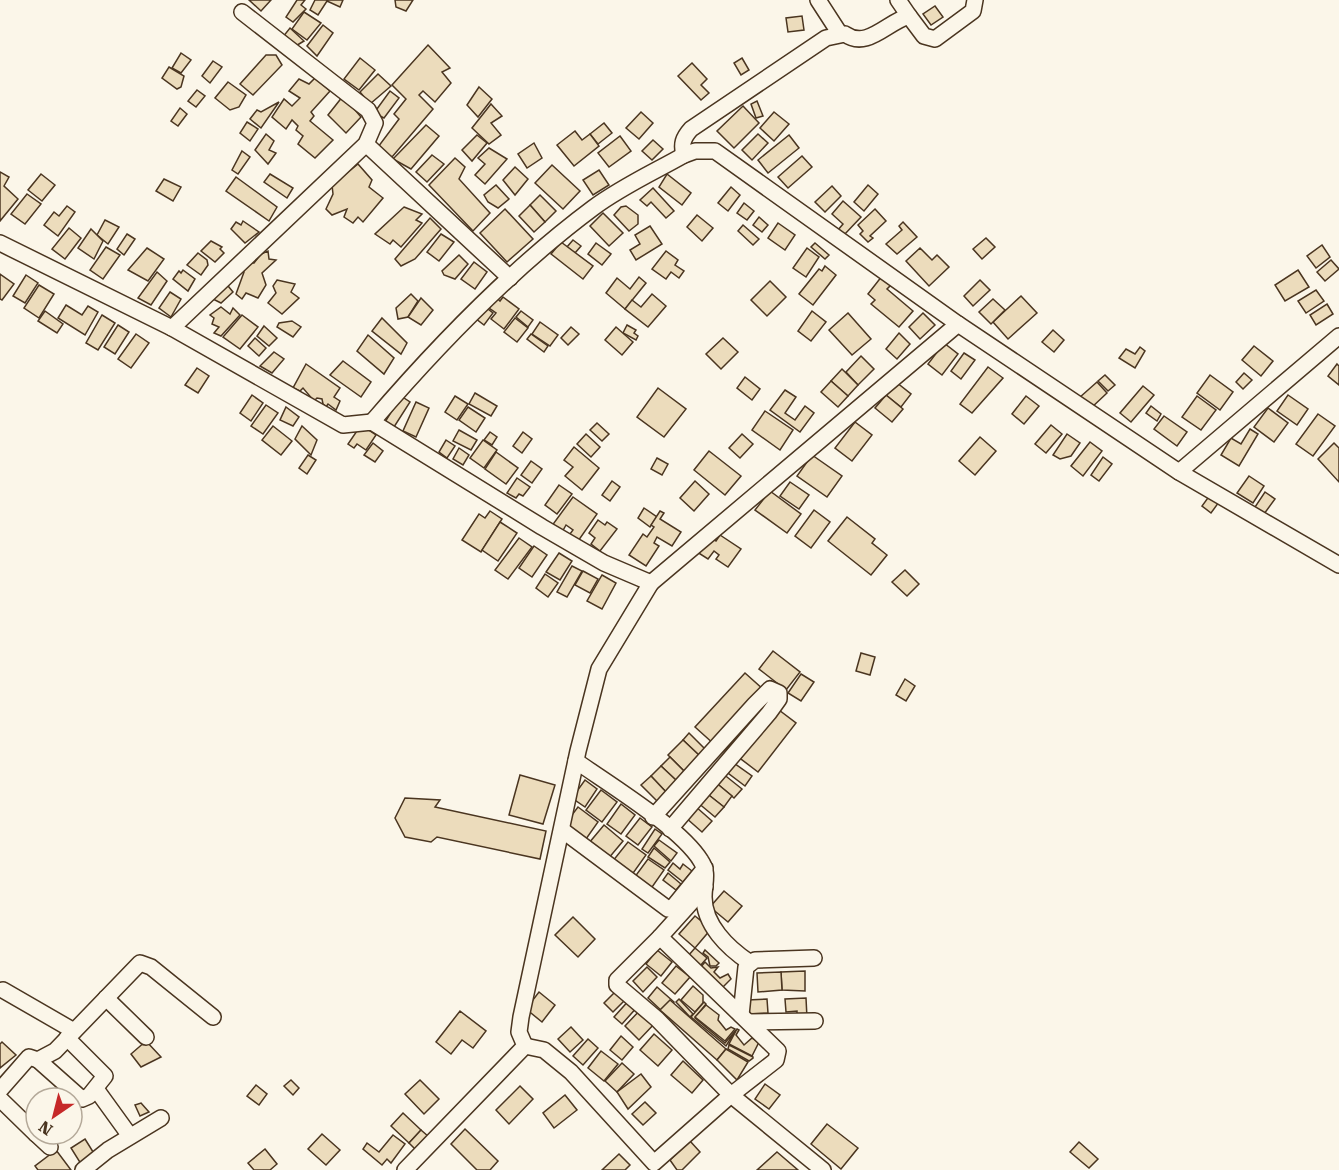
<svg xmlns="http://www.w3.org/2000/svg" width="1339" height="1170" font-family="'Roboto Serif',serif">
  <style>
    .building { fill: #ecdcbc; stroke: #4a3520; stroke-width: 1.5 }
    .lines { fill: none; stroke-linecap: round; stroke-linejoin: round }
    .minor-casing { stroke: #4a3520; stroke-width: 18 }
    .minor { stroke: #fbf6e9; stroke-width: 15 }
  </style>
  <rect width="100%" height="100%" fill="#fbf6e9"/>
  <g class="building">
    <polygon points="249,0 271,0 261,11"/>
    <polygon points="297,0 305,0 301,5 306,9 293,22 286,17"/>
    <polygon points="315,0 343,0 340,7 327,1 318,15 310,10"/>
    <polygon points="395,0 413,0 406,11 396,7"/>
    <polygon points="935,6 943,17 931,25 923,14"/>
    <polygon points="304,12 321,23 307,40 292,29"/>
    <polygon points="802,16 804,30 788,32 786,18"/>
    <polygon points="323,25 333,33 317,56 307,46"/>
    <polygon points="290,28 304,41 294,47 282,38"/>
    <polygon points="428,45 450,68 442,72 451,83 435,102 423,91 419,95 433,109 392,157 378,147 399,119 394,114 406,99 392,85"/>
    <polygon points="181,53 191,60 181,73 172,68"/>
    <polygon points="266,55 276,55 282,65 253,95 240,84"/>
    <polygon points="360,58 375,70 359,90 344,79"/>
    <polygon points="742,58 749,70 741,75 734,63"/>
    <polygon points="213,61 222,67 210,83 202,76"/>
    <polygon points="692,63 707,79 701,85 709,93 701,100 678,76"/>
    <polygon points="169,67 184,76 181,87 177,89 162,78"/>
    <polygon points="378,74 391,86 370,104 360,92"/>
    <polygon points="315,78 330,91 311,112 314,116 310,121 333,140 315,158 298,144 303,136 296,130 298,126 292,120 286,129 272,117 284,99 292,106 300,98 289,91 299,79 309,84"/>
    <polygon points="228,82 246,95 239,107 230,110 215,98"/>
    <polygon points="479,87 492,99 478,117 467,105"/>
    <polygon points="197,90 205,96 196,107 188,101"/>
    <polygon points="390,91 399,98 384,118 374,113"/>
    <polygon points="343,96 361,117 346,133 328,115"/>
    <polygon points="757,101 763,116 756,118 751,104"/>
    <polygon points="279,102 261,128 250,119 257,110 261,112"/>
    <polygon points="491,104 502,116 491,123 501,135 489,144 472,128"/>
    <polygon points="743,106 759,123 734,148 717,131"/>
    <polygon points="180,108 187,114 178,126 171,121"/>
    <polygon points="641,112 653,123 639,139 626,128"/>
    <polygon points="774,112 789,124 774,141 760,128"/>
    <polygon points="247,122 258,129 250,141 240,133"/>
    <polygon points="604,123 612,133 598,144 590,134"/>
    <polygon points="426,125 439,136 411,169 393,159"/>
    <polygon points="575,131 582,140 590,134 599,146 574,166 557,145"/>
    <polygon points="266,134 274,141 269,150 276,153 268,164 255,150"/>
    <polygon points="758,134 768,143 752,160 742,150"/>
    <polygon points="477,135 487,143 472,161 462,150"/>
    <polygon points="789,135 799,148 768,173 758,160"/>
    <polygon points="620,136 631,151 609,167 598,153"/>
    <polygon points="653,140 663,149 652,160 642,151"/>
    <polygon points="534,143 542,158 527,168 518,154"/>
    <polygon points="489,148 507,159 485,184 475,175 485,164 478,158"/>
    <polygon points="242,151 250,157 238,174 232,170"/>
    <polygon points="432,155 444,164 427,182 416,172"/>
    <polygon points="802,156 812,167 788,188 778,177"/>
    <polygon points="455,158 465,167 459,179 490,213 473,231 429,185"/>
    <polygon points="358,164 372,180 369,187 383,198 363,222 358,217 353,223 344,217 347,209 332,215 326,209 333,194 332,185"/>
    <polygon points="552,165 580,191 563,209 535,183"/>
    <polygon points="515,167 528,179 515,195 503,180"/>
    <polygon points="599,170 609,185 593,195 583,180"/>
    <polygon points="0,172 9,177 4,186 18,199 0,221"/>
    <polygon points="41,174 55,185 42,201 28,190"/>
    <polygon points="270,174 293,188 287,198 264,182"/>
    <polygon points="667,174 691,193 682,205 659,187"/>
    <polygon points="236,177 277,207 269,221 226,191"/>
    <polygon points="164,179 181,187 173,201 156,191"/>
    <polygon points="496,185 509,199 498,208 488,202 484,195"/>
    <polygon points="868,185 878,194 864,211 854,202"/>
    <polygon points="832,186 841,196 825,212 815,202"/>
    <polygon points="731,187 740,195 728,211 718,203"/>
    <polygon points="653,188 674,211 666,218 651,202 647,206 640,200"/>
    <polygon points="27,194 41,204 25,224 11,214"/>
    <polygon points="540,195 556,211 545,222 530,205"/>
    <polygon points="843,201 861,217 844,235 838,230 843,224 832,214"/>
    <polygon points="744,203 754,211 747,220 737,213"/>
    <polygon points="530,205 545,222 534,232 519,216"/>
    <polygon points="67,206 75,212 58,236 44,225 54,212 59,216"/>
    <polygon points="626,206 638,215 638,224 629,231 614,215 621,207"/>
    <polygon points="404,207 422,214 416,220 422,223 401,247 393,240 390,244 375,234"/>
    <polygon points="505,209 533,239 507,262 480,233"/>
    <polygon points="875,209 886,221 870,236 873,238 868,242 860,234 863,231 858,225"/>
    <polygon points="603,213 623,233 609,246 590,226"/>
    <polygon points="697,215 713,228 702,241 687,227"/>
    <polygon points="759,217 768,225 762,232 753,225"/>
    <polygon points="430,218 441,229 415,259 401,266 395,259"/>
    <polygon points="105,220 119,227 108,244 97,235"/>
    <polygon points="243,221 259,232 245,243 231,229 236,222 241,225"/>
    <polygon points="903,222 917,237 897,254 886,244 902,230 899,226"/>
    <polygon points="778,223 795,235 785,250 768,238"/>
    <polygon points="743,225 759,239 753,245 738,231"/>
    <polygon points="650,226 662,244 636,260 630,250 640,244 635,235"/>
    <polygon points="69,228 81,238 65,259 52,249"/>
    <polygon points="91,229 103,241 94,259 78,248"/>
    <polygon points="127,234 135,239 124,255 117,249"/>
    <polygon points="441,234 454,242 439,261 427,252"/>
    <polygon points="986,238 995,247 982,259 973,249"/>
    <polygon points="573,240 581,246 575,253 567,247"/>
    <polygon points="211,241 222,247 220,249 224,253 215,262 201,251"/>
    <polygon points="561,242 593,266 583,279 551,254"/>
    <polygon points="596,243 611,254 602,265 588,254"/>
    <polygon points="815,243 829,255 825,259 811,247"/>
    <polygon points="1322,245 1330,257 1316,268 1307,256"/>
    <polygon points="106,247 120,255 103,279 90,270"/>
    <polygon points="147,248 164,259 148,281 128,270"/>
    <polygon points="807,248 819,257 806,277 793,268"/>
    <polygon points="920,248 932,260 937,255 949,267 929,286 906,261"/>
    <polygon points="268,251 269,259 276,260 262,273 266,285 258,298 246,293 242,299 236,294 244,272 242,268 245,263 254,263 261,254"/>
    <polygon points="666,251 678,260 675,265 684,271 679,278 671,272 666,279 652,269"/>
    <polygon points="198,253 207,260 208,265 201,275 187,265"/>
    <polygon points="459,255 468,264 455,279 444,275 442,271"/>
    <polygon points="1331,260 1339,269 1325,281 1317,272"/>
    <polygon points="474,262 487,272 475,289 461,279"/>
    <polygon points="825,266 836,275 813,305 799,294 819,269 822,271"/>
    <polygon points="183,270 195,279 188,291 173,279 179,271 181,273"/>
    <polygon points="1298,270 1309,287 1285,301 1275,285"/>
    <polygon points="157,272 167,281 151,305 138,298"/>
    <polygon points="0,274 14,284 2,300 0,299"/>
    <polygon points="26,275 38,283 25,303 13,296"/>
    <polygon points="882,276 892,284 887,289 913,311 899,327 871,304 875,300 868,294"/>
    <polygon points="639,277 646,283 625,309 606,293 617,278 630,289"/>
    <polygon points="277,280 295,284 291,292 299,298 282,314 268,303 276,293 273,286"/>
    <polygon points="980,280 990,290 973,306 964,296"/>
    <polygon points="224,281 233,292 221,303 209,297"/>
    <polygon points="770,281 786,297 767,316 751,300"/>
    <polygon points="39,285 54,294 39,318 24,308"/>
    <polygon points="1316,290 1324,301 1306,313 1298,301"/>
    <polygon points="170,292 181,299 171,317 159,308"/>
    <polygon points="411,294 418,301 408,317 398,319 396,308"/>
    <polygon points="652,294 666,306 648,327 625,309 632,300 641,307"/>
    <polygon points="1021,296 1037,313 1008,339 993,322"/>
    <polygon points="503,297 519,309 504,329 491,319 496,313 489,308 497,298 500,301"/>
    <polygon points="421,298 433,310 421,325 408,317"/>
    <polygon points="993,299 1005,310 991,324 979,312"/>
    <polygon points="1327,304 1333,314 1316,325 1310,315"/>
    <polygon points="66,305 82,315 88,306 98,312 85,335 58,318"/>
    <polygon points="484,306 493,313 484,325 475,318"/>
    <polygon points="221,307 230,314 233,308 240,315 221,336 214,333 219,327 212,324 214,318 210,315"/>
    <polygon points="45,311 63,324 57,333 38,321"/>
    <polygon points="521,311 533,320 528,327 516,317"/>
    <polygon points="812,311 826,322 811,341 798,331"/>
    <polygon points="848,313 871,339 852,355 829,330"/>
    <polygon points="923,313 935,325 920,339 909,327"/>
    <polygon points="102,315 115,323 98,350 86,343"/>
    <polygon points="242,315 258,327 240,349 223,337"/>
    <polygon points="382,318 407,343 401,354 372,331"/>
    <polygon points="515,318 528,328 517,342 504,332"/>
    <polygon points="292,321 301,327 293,337 277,327 279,323"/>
    <polygon points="540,322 558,335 550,346 532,334"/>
    <polygon points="118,325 129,332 115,354 104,347"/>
    <polygon points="627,325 636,330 634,333 638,336 636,340 623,333"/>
    <polygon points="264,326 277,338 269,346 257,336"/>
    <polygon points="571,327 579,334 568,345 561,338"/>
    <polygon points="616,327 633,342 622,355 605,340"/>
    <polygon points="1053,330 1064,340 1054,352 1042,342"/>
    <polygon points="899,333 910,344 897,359 886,349"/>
    <polygon points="136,334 149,343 131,368 118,359"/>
    <polygon points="531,334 548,346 544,352 527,339"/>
    <polygon points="368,335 394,358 384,374 357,351"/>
    <polygon points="255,338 266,348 259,356 248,346"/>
    <polygon points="723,338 738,352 721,369 706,354"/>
    <polygon points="944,343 958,354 942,375 928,364"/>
    <polygon points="1254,346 1273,361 1261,376 1242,360"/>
    <polygon points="1140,347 1145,351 1135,368 1119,358 1126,349 1135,354"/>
    <polygon points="274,352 284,359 272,373 260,366"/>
    <polygon points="964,353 975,360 961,379 951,371"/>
    <polygon points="861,356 874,369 858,385 846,372"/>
    <polygon points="343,361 371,382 361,397 330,375"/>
    <polygon points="306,364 340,388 334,397 340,401 336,410 328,404 326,407 323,404 322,399 317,398 314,401 303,388 300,391 293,388"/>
    <polygon points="1337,364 1339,366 1339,385 1328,376"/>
    <polygon points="988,367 1003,378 972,413 960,404"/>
    <polygon points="197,368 209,376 198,393 185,385"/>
    <polygon points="842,369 858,385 848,396 831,381"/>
    <polygon points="1244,373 1252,380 1243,389 1236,382"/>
    <polygon points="1105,375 1115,385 1108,391 1098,381"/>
    <polygon points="1210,375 1233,392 1220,410 1197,393"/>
    <polygon points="745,377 760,389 752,400 737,388"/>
    <polygon points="831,381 848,396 838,407 821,392"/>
    <polygon points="896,382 911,394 901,407 886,395"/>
    <polygon points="1097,382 1107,393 1090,409 1079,398"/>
    <polygon points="1143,386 1154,395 1131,422 1120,413"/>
    <polygon points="658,388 686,409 664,437 637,417"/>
    <polygon points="785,390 796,397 785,413 795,420 805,406 814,413 800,432 770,410"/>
    <polygon points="475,393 497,406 491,416 469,404"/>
    <polygon points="252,395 263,403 251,421 240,413"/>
    <polygon points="886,395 903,409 892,422 875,408"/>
    <polygon points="1288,395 1308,409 1297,425 1277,411"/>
    <polygon points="401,396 410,402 394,427 385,422"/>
    <polygon points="455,396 468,404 457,420 445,412"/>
    <polygon points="1026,396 1039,406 1024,424 1012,414"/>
    <polygon points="1197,396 1216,410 1201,430 1182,417"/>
    <polygon points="416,402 429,408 416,437 403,431"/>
    <polygon points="266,405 278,413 263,434 251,426"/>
    <polygon points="1151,406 1161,414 1157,421 1146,413"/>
    <polygon points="286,407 299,417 293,426 280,420"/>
    <polygon points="468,407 485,418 476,432 459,420"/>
    <polygon points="1268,408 1288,423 1274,442 1254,427"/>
    <polygon points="765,411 793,430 780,450 752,430"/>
    <polygon points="1318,414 1335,426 1313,456 1296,444"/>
    <polygon points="1164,416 1187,432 1177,446 1154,429"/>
    <polygon points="855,422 872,435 852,461 835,448"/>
    <polygon points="597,423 609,434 602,441 590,430"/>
    <polygon points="361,425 376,435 366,450 357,444 354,448 348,444"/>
    <polygon points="1051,425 1062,434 1046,453 1035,444"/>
    <polygon points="273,426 292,441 281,455 262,440"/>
    <polygon points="302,426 317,440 311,455 295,439"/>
    <polygon points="1250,429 1258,434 1239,466 1221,455 1231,438 1241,444"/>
    <polygon points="459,430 477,440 471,450 453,441"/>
    <polygon points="490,432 497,437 492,445 484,440"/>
    <polygon points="523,432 532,439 522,453 513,446"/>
    <polygon points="586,434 600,447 591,457 577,444"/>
    <polygon points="742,434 753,444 740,458 729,448"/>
    <polygon points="1067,434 1080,443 1071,456 1060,459 1053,455"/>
    <polygon points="980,437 996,451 975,475 959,461"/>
    <polygon points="446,440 455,446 447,458 439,452"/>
    <polygon points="483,440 497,450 484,468 470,458"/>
    <polygon points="1090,442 1102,451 1083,476 1071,466"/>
    <polygon points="373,443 383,451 375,462 364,455"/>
    <polygon points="1334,443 1339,448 1339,482 1318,459"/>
    <polygon points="574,447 599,468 582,490 565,476 573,467 564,460"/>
    <polygon points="459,448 469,455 463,465 453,459"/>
    <polygon points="709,451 741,476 725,495 694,470"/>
    <polygon points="496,452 518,468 506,484 485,469"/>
    <polygon points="308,455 316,460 307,474 299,468"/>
    <polygon points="812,455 842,476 827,497 797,476"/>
    <polygon points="1103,457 1112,464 1099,481 1091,475"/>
    <polygon points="657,458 668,464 662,475 651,469"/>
    <polygon points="531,461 542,469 532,483 521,475"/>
    <polygon points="1249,476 1264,486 1253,503 1237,493"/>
    <polygon points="517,478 530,487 523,496 519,494 516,498 507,493"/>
    <polygon points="612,481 620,487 610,501 602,495"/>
    <polygon points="695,481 709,494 694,511 680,498"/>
    <polygon points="790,482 809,495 799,509 780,496"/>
    <polygon points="559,485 572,494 557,514 545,505"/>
    <polygon points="770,491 801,514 787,533 755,510"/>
    <polygon points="1265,492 1275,499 1264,514 1255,507"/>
    <polygon points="1210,495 1219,502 1211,513 1202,506"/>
    <polygon points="573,497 597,514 576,544 567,538 573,530 566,525 561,534 551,527"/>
    <polygon points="644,508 657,517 650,527 638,518"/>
    <polygon points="814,510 830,522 811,548 795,536"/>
    <polygon points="490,511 502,519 481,552 462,540 479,514 485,518"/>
    <polygon points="660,511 664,513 660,519 681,532 672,546 657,537 654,543 659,546 646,566 629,555 643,534 647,537 654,527 651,525"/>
    <polygon points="847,517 875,539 872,543 887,555 871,575 828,541"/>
    <polygon points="598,520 605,525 607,522 617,529 600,551 591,544 595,538 589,533"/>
    <polygon points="500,522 517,533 498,561 482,550"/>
    <polygon points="720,535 741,549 728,567 716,559 719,555 714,551 708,559 697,552 708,536 716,541"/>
    <polygon points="519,538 532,547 508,579 495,570"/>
    <polygon points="534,546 547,555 532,577 519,568"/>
    <polygon points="559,553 572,561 560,580 546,572"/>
    <polygon points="572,566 582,571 567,597 557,592"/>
    <polygon points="905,570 919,584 907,596 892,582"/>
    <polygon points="583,571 598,579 590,593 575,585"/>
    <polygon points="545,574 558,583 548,597 536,588"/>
    <polygon points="602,575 616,583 602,609 587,601"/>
    <polygon points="773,651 800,672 786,690 759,669"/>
    <polygon points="861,653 875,657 870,675 856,671"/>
    <polygon points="745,673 765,691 715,745 695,727"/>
    <polygon points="801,674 814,682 801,701 788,693"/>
    <polygon points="905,679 915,686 906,701 896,695"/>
    <polygon points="775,707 796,723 758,772 737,756"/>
    <polygon points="689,733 708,752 702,758 683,740"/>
    <polygon points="683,740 702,758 686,773 668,755"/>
    <polygon points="670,757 686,773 678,782 661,766"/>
    <polygon points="731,761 752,776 745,786 724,770"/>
    <polygon points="661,766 678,782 667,793 651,776"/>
    <polygon points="722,773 742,789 734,798 714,781"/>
    <polygon points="520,775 555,785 543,824 509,815"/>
    <polygon points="651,776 667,793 658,802 641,785"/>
    <polygon points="585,780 597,789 585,807 572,798"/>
    <polygon points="714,781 732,796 724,807 705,792"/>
    <polygon points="601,790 617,802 602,822 586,810"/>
    <polygon points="705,792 724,807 715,817 697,802"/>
    <polygon points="405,798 440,800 435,807 546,831 540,859 437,837 431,842 405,837 395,818"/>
    <polygon points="621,804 635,815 621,834 607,824"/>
    <polygon points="695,806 712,821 702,832 685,817"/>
    <polygon points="578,807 598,822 586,839 565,824"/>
    <polygon points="640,818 652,827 638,845 626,836"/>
    <polygon points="604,825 623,841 608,859 589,843"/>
    <polygon points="655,829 662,834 648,853 642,849"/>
    <polygon points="659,840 677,853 671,861 654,846"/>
    <polygon points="628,842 646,855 631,876 612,862"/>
    <polygon points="654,848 670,862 665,868 648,857"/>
    <polygon points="648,859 664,870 650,890 634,878"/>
    <polygon points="673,863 680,869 683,864 692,871 683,882 668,870"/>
    <polygon points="668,873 681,884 676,890 663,880"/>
    <polygon points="724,891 742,906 728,922 710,907"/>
    <polygon points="695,916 711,929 695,948 679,934"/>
    <polygon points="573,917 595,939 578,957 555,935"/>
    <polygon points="695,948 707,958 700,966 688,956"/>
    <polygon points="657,950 672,962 661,976 646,964"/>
    <polygon points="705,950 719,963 716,966 710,966 708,957 703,953"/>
    <polygon points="705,962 711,968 718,967 714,972 720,978 728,974 731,979 722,988 700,968"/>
    <polygon points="676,966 690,977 675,994 662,983"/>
    <polygon points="647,967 657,977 643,992 633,981"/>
    <polygon points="805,971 805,991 782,990 781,972"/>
    <polygon points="781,972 782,990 758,992 757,973"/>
    <polygon points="693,986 703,995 703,1003 695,1012 681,1000"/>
    <polygon points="657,987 674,1002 664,1013 648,998"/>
    <polygon points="617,990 626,999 613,1012 604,1003"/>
    <polygon points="539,992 555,1005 542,1022 526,1009"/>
    <polygon points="631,998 639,1005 622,1024 614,1017"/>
    <polygon points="806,998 807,1018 797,1018 797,1011 786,1012 785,999"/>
    <polygon points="679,999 693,1014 690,1017 676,1002"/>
    <polygon points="767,999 768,1013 748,1014 747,1000"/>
    <polygon points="670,1000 726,1049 717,1060 660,1010"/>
    <polygon points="704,1002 706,1004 695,1018 725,1043 736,1030 726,1046 691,1017"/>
    <polygon points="706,1005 719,1015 718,1020 726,1030 731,1027 735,1029 725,1041 695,1017"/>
    <polygon points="642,1008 656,1022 639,1040 625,1026"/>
    <polygon points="460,1011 486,1031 473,1048 462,1040 451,1054 436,1042"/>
    <polygon points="571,1027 583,1040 570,1052 558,1039"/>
    <polygon points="737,1029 739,1030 736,1035 744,1045 752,1038 759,1042 752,1056 729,1044"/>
    <polygon points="654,1034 672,1050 658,1066 640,1050"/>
    <polygon points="621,1036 633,1047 622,1060 610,1050"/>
    <polygon points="588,1039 598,1048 583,1065 573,1056"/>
    <polygon points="146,1041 161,1057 141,1067 131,1054"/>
    <polygon points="2,1042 16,1055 0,1068 0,1044"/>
    <polygon points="729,1045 753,1057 753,1058 749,1061 728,1049"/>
    <polygon points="726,1049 748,1062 737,1080 717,1060"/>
    <polygon points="601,1051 618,1064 604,1081 588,1068"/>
    <polygon points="683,1061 703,1080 692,1093 671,1075"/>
    <polygon points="622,1063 634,1074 617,1092 605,1081"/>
    <polygon points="641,1074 651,1087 628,1109 617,1092"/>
    <polygon points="291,1080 299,1088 293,1095 284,1086"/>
    <polygon points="420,1080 439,1099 424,1114 405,1094"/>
    <polygon points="765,1084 780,1095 769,1109 755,1099"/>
    <polygon points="256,1085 267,1094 259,1105 247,1096"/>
    <polygon points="520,1086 533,1099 509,1124 496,1110"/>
    <polygon points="565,1095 577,1110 554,1128 543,1113"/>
    <polygon points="645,1102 656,1113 643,1125 632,1114"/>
    <polygon points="141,1103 149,1112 140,1116 135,1105"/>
    <polygon points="403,1113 421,1130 409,1143 391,1126"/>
    <polygon points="827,1124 858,1148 841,1169 811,1144"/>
    <polygon points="465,1129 498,1161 490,1170 477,1170 451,1144"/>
    <polygon points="421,1130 429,1137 416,1150 409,1143"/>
    <polygon points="322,1134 340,1150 326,1165 308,1149"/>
    <polygon points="393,1135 405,1144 391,1163 387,1159 382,1165 363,1149 367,1143 379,1152"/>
    <polygon points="85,1139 95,1155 81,1164 71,1148"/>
    <polygon points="690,1141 700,1152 682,1170 677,1170 670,1160"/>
    <polygon points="1079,1142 1098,1159 1089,1168 1070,1152"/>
    <polygon points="265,1149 277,1164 270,1170 254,1170 248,1163"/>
    <polygon points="56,1150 71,1170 38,1170 35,1166"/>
    <polygon points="777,1152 798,1170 757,1170"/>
    <polygon points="619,1154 630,1165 625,1170 602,1170"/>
  </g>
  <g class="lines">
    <defs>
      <g id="minor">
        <polyline points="818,0 840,34"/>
        <polyline points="898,0 909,16"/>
        <polyline points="366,144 510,278"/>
        <path d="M684,155C681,144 683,138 691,129L826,38L845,34C867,50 887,22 909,16L924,36L935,39L973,11L975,0"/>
        <polyline points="0,243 172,328 343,425 372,422 542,527 604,563 651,583 599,669 578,751 521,1017 519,1032 525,1046 405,1170"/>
        <polyline points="172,328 366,144 375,123 368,110 242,12"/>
        <path d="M372,422C438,345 511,269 593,208C621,187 654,172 684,155L695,151H715L958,324L1179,472L1339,565"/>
        <polyline points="1179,472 1339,336"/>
        <polyline points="651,583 958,324"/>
        <path d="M576,761C610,785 681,828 701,861C709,873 704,883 704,897C704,925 728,948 749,962"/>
        <polyline points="653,817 755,704 770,689 779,693 779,699 769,713 670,829"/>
        <polyline points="562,830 668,909 674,906 705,868"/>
        <polygon points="660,937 778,1051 776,1060 731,1095 657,1019 617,985 617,980"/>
        <polyline points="660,937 705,887"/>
        <polyline points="3,990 74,1031"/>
        <polyline points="106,998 146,1037"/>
        <polyline points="741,1015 746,967 755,960 814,958"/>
        <polyline points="749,1022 815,1021"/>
        <polyline points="525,1046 544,1050 571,1072 654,1163 731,1095 823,1170"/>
        <polyline points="38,1060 82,1099 89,1096 105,1076 67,1038"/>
        <polyline points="96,1089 130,1136"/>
        <polyline points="0,1090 29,1057 38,1060 55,1051 140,963 151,967 213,1017"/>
        <polyline points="0,1099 36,1134"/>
        <polyline points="36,1134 50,1147"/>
        <polyline points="83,1170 108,1150 161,1118"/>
      </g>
    </defs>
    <use href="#minor" class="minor-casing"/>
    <use href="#minor" class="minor"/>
  </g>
  <g transform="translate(54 1116) rotate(215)"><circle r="28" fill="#fbf6e9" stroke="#b4a999" stroke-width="1.5"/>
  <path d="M0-4.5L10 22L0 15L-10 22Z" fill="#c62828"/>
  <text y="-9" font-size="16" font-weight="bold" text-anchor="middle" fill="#4a3520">N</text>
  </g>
</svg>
